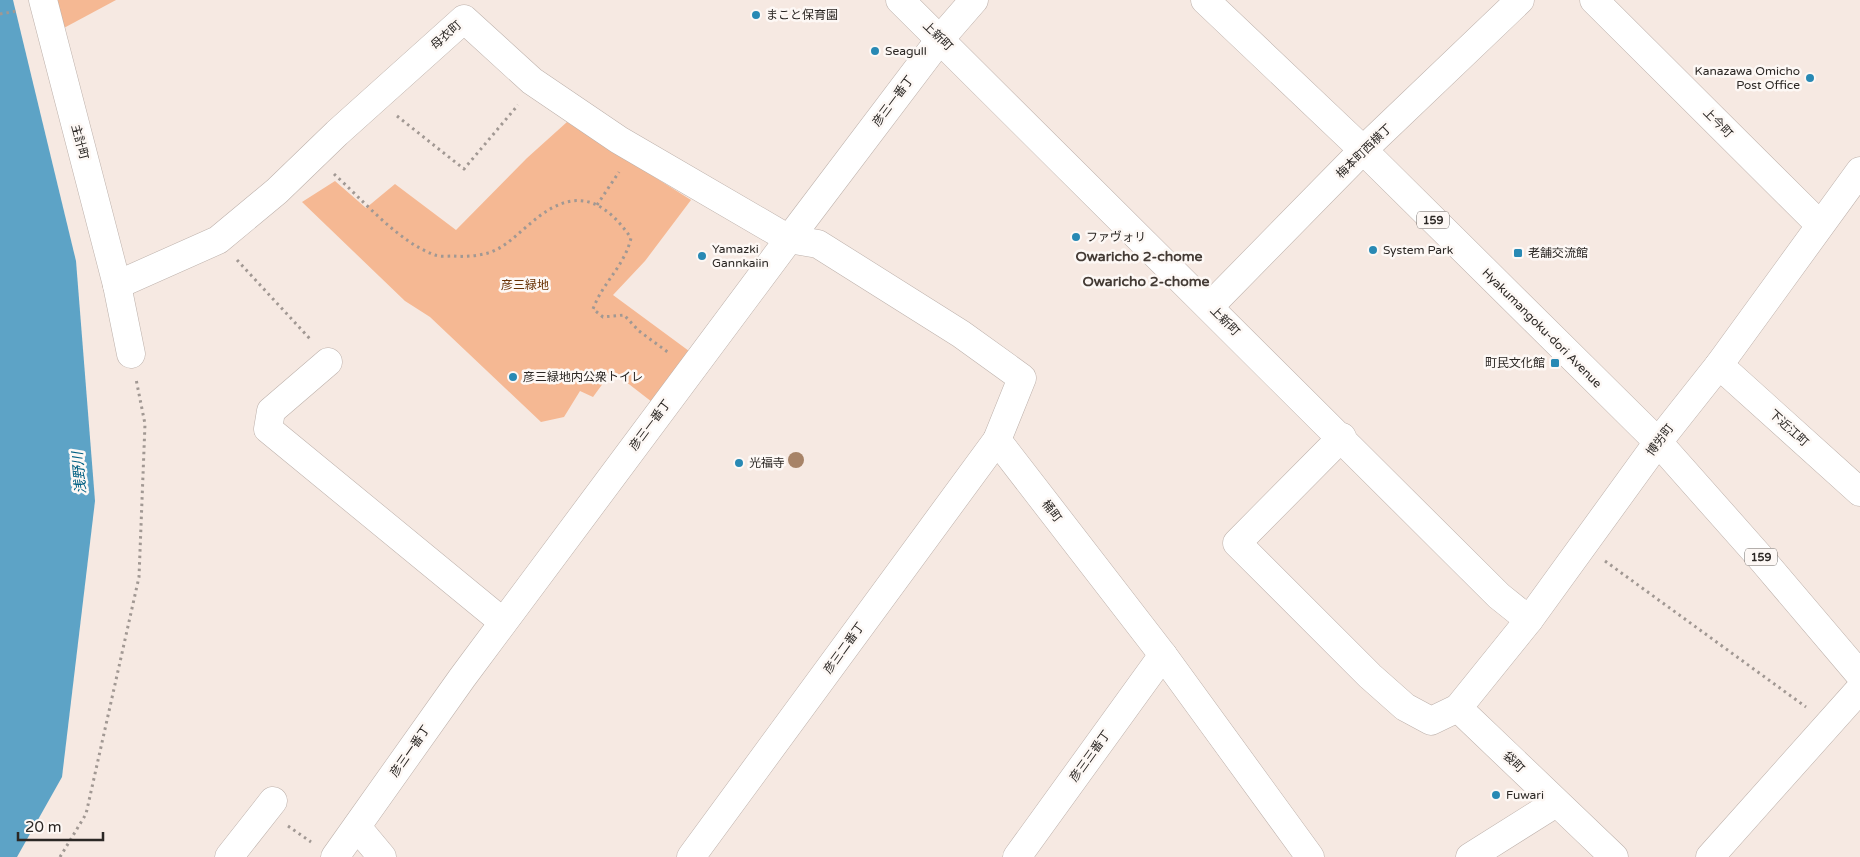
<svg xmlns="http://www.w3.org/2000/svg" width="1860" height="857" font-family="'Varela Round','Noto Sans JP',sans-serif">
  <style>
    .green { fill: #f5b893 }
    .water { fill: #5da3c6 }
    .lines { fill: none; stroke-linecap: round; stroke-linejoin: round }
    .minor-casing { stroke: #bdb1ab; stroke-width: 29 }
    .highway-casing { stroke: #bdb1ab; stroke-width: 29 }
    .path { stroke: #a19893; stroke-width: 3; stroke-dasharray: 2.5 4; stroke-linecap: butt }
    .minor { stroke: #fff; stroke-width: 28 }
    .highway { stroke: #fff; stroke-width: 28 }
    .tree { fill: #a78367 }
    .poi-dot { fill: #2889b4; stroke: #fdf8f5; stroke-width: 2 }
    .labels { text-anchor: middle; stroke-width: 5; stroke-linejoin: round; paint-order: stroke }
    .shield { fill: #fdf8f5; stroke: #6a6663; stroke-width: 1 }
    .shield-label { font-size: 11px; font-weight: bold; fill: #2b2724 }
    .poi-label { font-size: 12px; fill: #2b2724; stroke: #fdf8f5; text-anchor: start }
    .street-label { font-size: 12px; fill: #2b2724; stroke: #fdf8f5 }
    .park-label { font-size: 12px; fill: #673003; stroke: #fdf8f5 }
    .neighbourhood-label { font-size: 14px; font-weight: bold; fill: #433a34; stroke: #fdf8f5 }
    .water-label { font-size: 14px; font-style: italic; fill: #006083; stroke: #fdf8f5 }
  </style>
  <rect width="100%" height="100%" fill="#f6e9e2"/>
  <g class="green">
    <polygon points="54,0 116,0 62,29"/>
    <polygon points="567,122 691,200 645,261 613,295 689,351 652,402 612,371 593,397 580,391 564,417 541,422 430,317 405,301 302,202 335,181 366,208 395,184 456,230 527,158"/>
  </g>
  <polygon class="water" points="0,0 13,0 76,261 95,501 62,777 17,857 0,857"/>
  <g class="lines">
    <defs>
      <g id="minor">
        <polyline points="43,0 117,285 131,354"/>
        <polyline points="900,0 1499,596 1529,620"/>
        <polyline points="1594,0 1820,225"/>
        <polyline points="117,285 218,240 277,191 337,133 464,19 532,81 619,140 789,239 818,244 961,334 1022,378 997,440 691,857"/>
        <polyline points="1210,306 1363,150 1520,0"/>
        <polyline points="328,362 271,411 268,429 503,622"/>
        <polyline points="1719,365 1860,492"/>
        <polyline points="1342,437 1237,543 1370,676 1405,707 1431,721 1458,708 1529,620 1658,442 1719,365 1860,171"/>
        <polyline points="997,440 1163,655 1310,857"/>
        <polyline points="1458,708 1614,857"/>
        <polyline points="357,827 382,857"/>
        <polyline points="229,857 273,801"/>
        <polyline points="335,857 462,678 789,239 941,38 974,0"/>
        <polyline points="1017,857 1163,655"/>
        <polyline points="1470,857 1556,803"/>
        <polyline points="1710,857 1860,689"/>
      </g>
      <polyline id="highway" points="1205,0 1363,150 1658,442 1759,556 1860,675"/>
    </defs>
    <use href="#minor" class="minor-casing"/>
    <use href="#highway" class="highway-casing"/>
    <g class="path">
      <polyline points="0,14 17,11"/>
      <polyline points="397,116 464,169 518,105"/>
      <path d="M334,174C363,200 398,242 435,255C440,257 448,256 454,256C464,257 477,256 488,253C505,248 517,234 531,223C572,187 602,196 631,238C624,267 603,282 593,309L603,317L624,315L639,331L669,353"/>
      <polyline points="597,205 619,172"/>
      <polyline points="237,260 311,340"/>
      <polyline points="1605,561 1806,707"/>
      <polyline points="288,826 311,842"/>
      <polyline points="60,857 86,814 139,577 145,424 136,379"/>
    </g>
    <use href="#minor" class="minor"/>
    <use href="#highway" class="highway"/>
  </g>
  <circle class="tree" cx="796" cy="460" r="8"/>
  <g class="poi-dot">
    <circle cx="756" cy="15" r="5"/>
    <circle cx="875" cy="51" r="5"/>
    <circle cx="1810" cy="78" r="5"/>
    <circle cx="1076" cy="237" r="5"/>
    <circle cx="1373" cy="250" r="5"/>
    <rect x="1513" y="248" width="10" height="10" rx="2.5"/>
    <circle cx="702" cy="256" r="5"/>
    <rect x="1550" y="358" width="10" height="10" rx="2.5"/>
    <circle cx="513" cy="377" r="5"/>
    <circle cx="739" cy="463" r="5"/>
    <circle cx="1496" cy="795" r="5"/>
  </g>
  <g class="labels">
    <g class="shield">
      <rect x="1417" y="211.5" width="32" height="17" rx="4"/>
      <rect x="1745" y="548.5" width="32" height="17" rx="4"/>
    </g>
    <g class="shield-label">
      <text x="1433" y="224">159</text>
      <text x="1761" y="561">159</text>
    </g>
    <g class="poi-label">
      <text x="766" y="19">まこと保育園</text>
      <text x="885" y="55">Seagull</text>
      <text x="1800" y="75" text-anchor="end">Kanazawa Omicho<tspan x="1800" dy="14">Post Office</tspan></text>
      <text x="1086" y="241">ファヴォリ</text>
      <text x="712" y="253">Yamazki<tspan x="712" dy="14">Gannkaiin</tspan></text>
      <text x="1383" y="254">System Park</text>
      <text x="1528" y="257">老舗交流館</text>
      <text x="1545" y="367" text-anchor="end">町民文化館</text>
      <text x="523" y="381">彦三緑地内公衆トイレ</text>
      <text x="749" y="467">光福寺</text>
      <text x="1506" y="799">Fuwari</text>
    </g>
    <g class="street-label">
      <text transform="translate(446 35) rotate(-42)" y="4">母衣町</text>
      <text transform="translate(938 36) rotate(44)" y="4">上新町</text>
      <text transform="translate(893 101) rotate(-53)" y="4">彦三一番丁</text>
      <text transform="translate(1718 123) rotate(45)" y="4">上今町</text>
      <text transform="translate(80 142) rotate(75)" y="4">主計町</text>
      <text transform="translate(1364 151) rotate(-44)" y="4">梅本町西横丁</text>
      <text transform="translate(1225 321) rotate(45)" y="4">上新町</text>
      <text transform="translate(1542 328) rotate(45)" y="4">Hyakumangoku-dori Avenue</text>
      <text transform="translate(650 425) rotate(-53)" y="4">彦三一番丁</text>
      <text transform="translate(1789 428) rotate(42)" y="4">下近江町</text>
      <text transform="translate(1660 440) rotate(-53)" y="4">博労町</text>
      <text transform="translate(1052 511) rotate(52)" y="4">桶町</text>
      <text transform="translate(844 648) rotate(-54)" y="4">彦三二番丁</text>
      <text transform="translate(410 751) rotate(-55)" y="4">彦三一番丁</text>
      <text transform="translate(1090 756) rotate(-54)" y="4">彦三三番丁</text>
      <text transform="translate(1514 762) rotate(44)" y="4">袋町</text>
    </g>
    <g class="park-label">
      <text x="525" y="289">彦三緑地</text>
    </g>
    <g class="neighbourhood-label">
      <text x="1139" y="261">Owaricho 2-chome</text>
      <text x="1146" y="286">Owaricho 2-chome</text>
    </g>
    <g class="water-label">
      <text transform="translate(79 473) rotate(-95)" y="5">浅野川</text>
    </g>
  </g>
  <path d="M18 832v8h85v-8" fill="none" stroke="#2b2724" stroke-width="2.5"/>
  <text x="25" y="832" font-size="15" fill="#2b2724" stroke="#fdf8f5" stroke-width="4" paint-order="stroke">20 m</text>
</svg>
